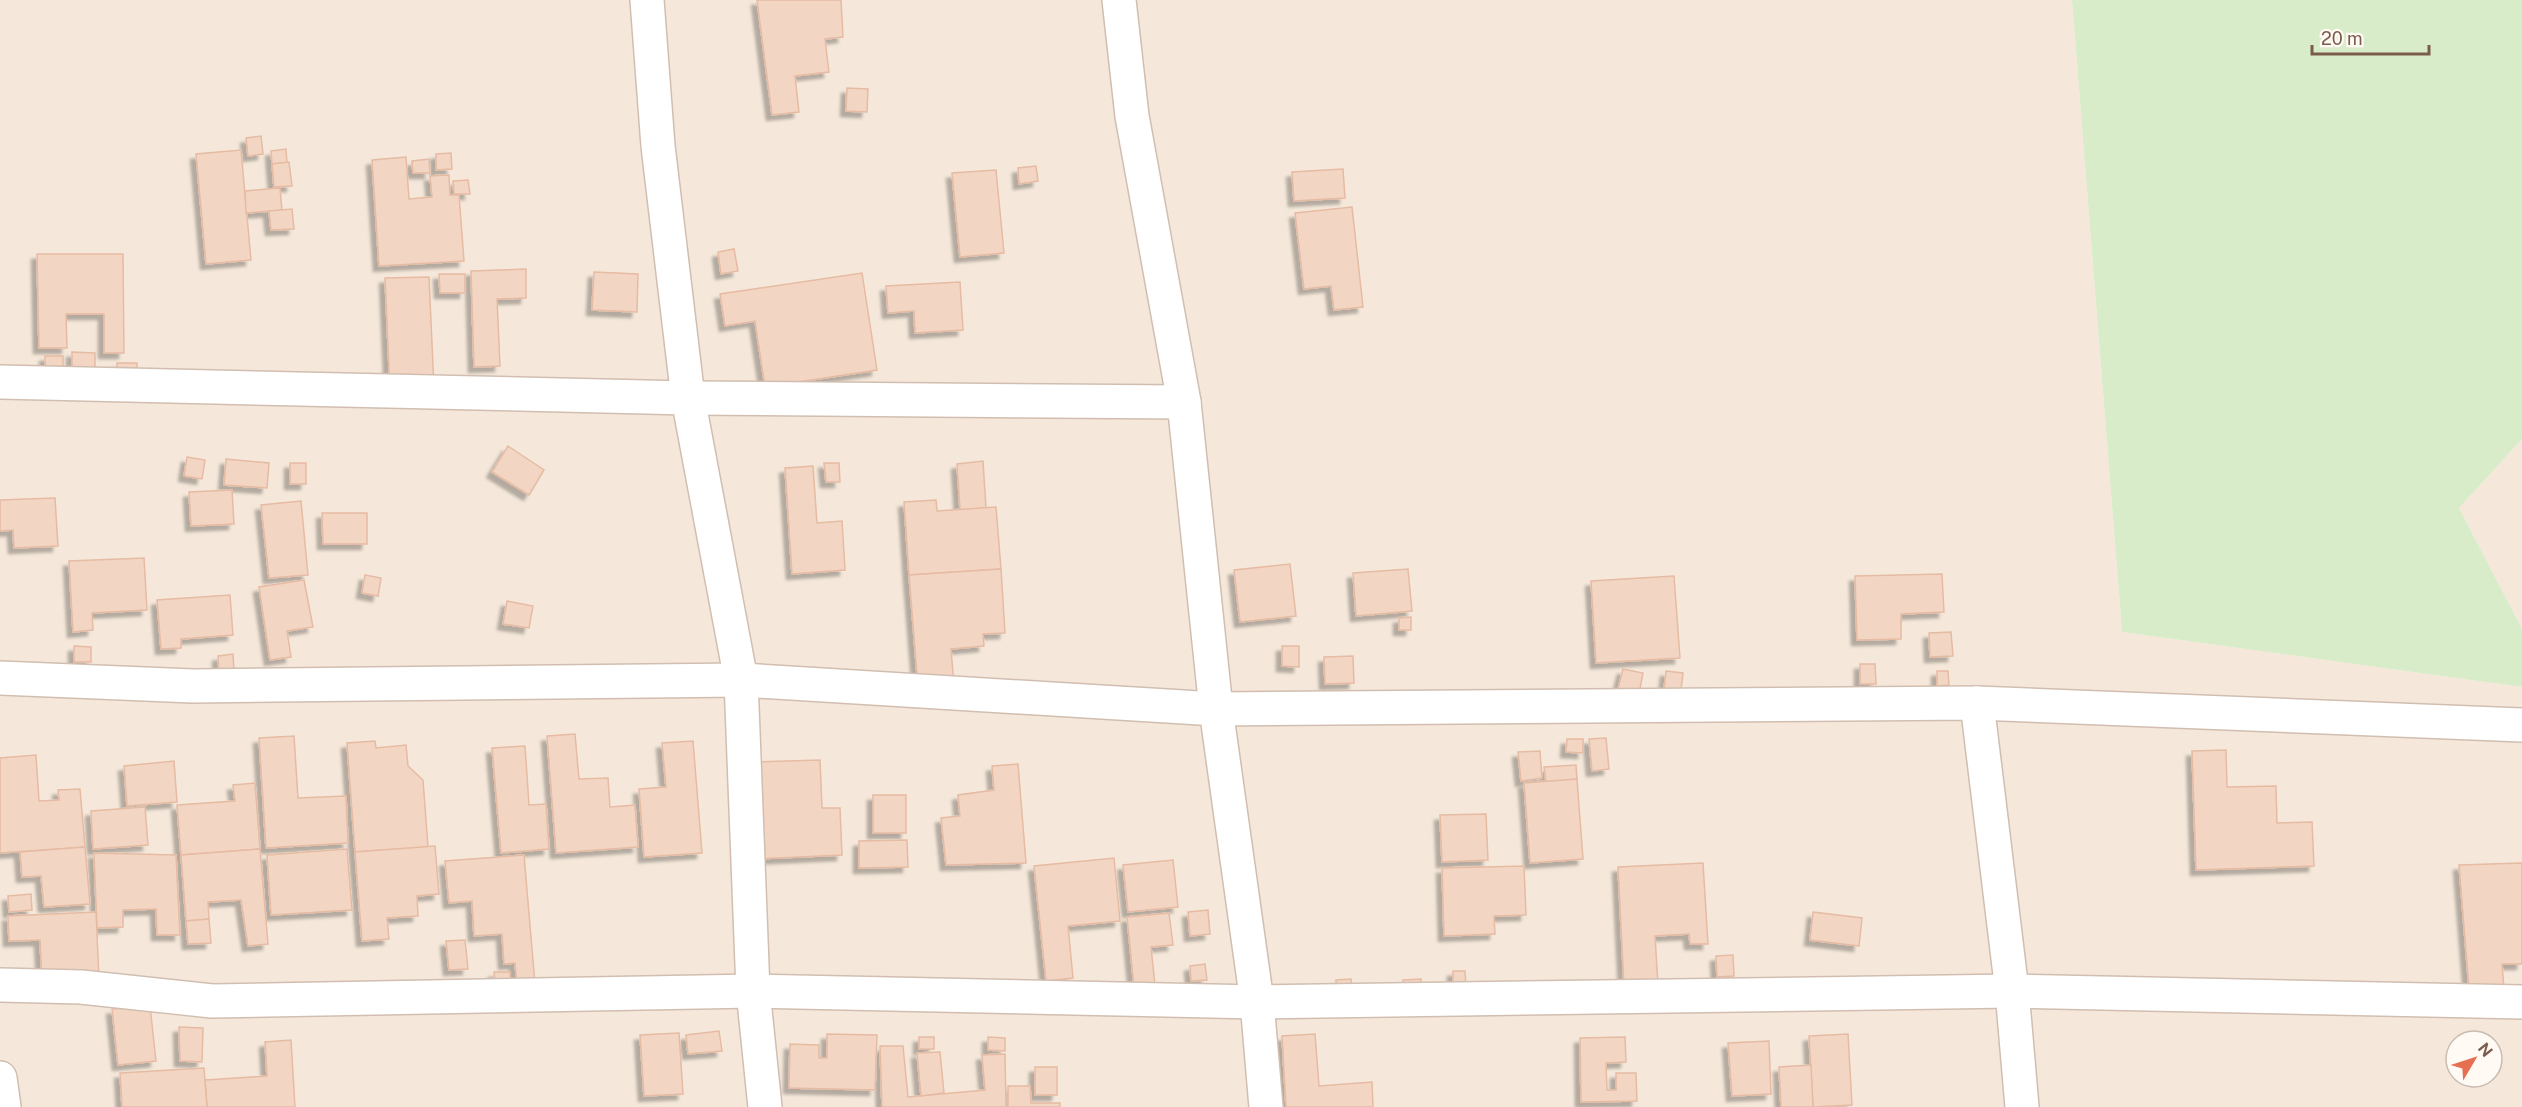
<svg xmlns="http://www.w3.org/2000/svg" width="2522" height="1107" font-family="'Public Sans',sans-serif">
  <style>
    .residential { fill: #f5e8da; fill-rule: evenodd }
    .green { fill: #d8ecc9 }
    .building { fill: #f3d5c3; stroke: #e6bba3; stroke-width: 1.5; filter: url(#shadow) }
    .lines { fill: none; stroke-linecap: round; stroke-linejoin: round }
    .minor-casing { stroke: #d1beb0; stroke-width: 36 }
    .minor { stroke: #fff; stroke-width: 33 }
  </style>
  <defs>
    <filter id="shadow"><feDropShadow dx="-5.5" dy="5.5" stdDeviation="1.5" flood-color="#0004"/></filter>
  </defs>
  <rect width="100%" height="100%" fill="#fdf6ec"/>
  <g class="residential">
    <path d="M0,0H2072L2122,632L2522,687V1107H0ZM2456,1041H2492V1077H2456Z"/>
    <polygon points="2522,439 2522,629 2459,508"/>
  </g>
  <polygon class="green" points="2072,0 2522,0 2522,439 2459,508 2522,629 2522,687 2122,632"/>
  <g class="building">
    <polygon points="757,0 841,0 843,37 825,39 829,72 795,76 799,112 772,115"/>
    <polygon points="847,88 868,89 867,112 846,111"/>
    <polygon points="261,136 263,154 248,156 246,138"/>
    <polygon points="286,149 287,163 272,164 271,151"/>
    <polygon points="241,150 251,260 206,264 196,154"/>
    <polygon points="451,153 452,169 436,170 436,154"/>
    <polygon points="406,157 409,199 432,197 430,176 449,175 450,195 459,195 464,261 379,266 372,160"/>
    <polygon points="429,159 430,173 413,173 412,161"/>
    <polygon points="289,162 292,186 274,187 272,164"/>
    <polygon points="1036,166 1038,181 1019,184 1018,168"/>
    <polygon points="1343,169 1345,198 1294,201 1292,172"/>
    <polygon points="996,170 1004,253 960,257 952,173"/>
    <polygon points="468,180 470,194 454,194 453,181"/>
    <polygon points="280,188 282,210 246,213 245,191"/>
    <polygon points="1352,207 1363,307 1334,310 1331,286 1304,289 1295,213"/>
    <polygon points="292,209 294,229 271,230 269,211"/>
    <polygon points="734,249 738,271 721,274 718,252"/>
    <polygon points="37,254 123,254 124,353 104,353 104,314 66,314 67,348 39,348"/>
    <polygon points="526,269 526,298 497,299 500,366 474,367 471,271"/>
    <polygon points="594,272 638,274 637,312 592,310"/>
    <polygon points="862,273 877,370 765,387 755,321 725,326 720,294"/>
    <polygon points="439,274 465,274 465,293 440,293"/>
    <polygon points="429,277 434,388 390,390 385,278"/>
    <polygon points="960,282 963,330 915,333 914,311 888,313 886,286"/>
    <polygon points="72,352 95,353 95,378 72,378"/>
    <polygon points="45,356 63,356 63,380 46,380"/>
    <rect x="117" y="363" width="20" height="14"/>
    <polygon points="508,446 544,470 529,495 492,472"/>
    <polygon points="187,457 205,460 202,479 184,476"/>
    <polygon points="226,459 269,463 267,488 224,485"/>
    <polygon points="983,461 986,508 960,510 957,464"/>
    <rect x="290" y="463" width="16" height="21"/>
    <polygon points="824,463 839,463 840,482 826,482"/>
    <polygon points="813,466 817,523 842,521 845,570 792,574 785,468"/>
    <polygon points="232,490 234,524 191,526 189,492"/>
    <polygon points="55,498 58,546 14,548 13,530 0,531 0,500"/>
    <polygon points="936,500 937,511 996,507 1001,569 909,575 904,502"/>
    <polygon points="301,501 308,575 269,578 261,505"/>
    <polygon points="322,513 367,513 367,544 323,544"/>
    <polygon points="144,558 147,610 92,613 93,630 73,632 69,561"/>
    <polygon points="1290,564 1296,616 1240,622 1234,570"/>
    <polygon points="1001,569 1005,633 983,634 984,646 951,649 954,685 918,687 909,575"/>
    <polygon points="1408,569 1412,611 1356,616 1353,573"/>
    <polygon points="1942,574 1944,612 1901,614 1901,639 1857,640 1855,576"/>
    <polygon points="365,575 381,578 378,596 362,593"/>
    <polygon points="1674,576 1680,658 1596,663 1591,581"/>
    <polygon points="304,580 313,627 287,631 291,657 270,660 259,587"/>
    <polygon points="230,595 233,635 181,639 181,648 161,649 157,600"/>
    <polygon points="507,601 533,606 529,628 503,624"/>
    <polygon points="1411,617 1411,630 1399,630 1399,618"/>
    <polygon points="1951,632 1953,656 1930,657 1929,633"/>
    <polygon points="74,646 91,647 91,662 74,662"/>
    <polygon points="1282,646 1299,646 1299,667 1282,666"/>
    <polygon points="233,654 234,671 219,672 218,656"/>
    <polygon points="1353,656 1354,683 1325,684 1324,657"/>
    <polygon points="1860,664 1875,664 1876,684 1860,684"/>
    <polygon points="1623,669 1643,673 1639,694 1618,689"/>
    <polygon points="1666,671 1683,673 1681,690 1664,689"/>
    <polygon points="1937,671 1948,671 1949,685 1937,686"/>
    <polygon points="575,734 579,779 608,778 610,807 635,805 638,847 556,853 547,736"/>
    <polygon points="294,736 298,798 346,796 348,843 266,848 259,738"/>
    <polygon points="1606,738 1609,769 1592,771 1589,739"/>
    <polygon points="1567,739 1583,739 1583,753 1566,752"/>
    <polygon points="375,741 376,748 406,745 408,766 423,780 428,847 355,852 347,743"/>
    <polygon points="693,741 702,853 644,857 639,789 666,787 662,743"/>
    <polygon points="525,746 529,805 546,804 549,849 501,853 492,748"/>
    <polygon points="2226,750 2227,787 2276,786 2277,823 2312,822 2314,866 2196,870 2192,751"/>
    <polygon points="1540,751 1542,778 1521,781 1518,752"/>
    <polygon points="36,755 39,801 59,800 58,790 80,789 85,847 0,853 0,758"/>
    <polygon points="820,760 822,808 840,808 842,855 756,859 752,762"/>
    <polygon points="174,761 177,802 127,806 124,766"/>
    <polygon points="1018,764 1026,863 946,865 941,818 960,816 958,795 994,790 992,766"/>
    <polygon points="1576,765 1577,779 1546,782 1544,767"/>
    <polygon points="1577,779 1583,859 1530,863 1524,783"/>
    <polygon points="255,783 260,849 181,855 177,805 235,801 233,785"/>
    <rect x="873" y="795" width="33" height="38"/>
    <polygon points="145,807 148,845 93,849 91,811"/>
    <polygon points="1486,814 1488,860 1442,862 1440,815"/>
    <polygon points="907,840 908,867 859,868 859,841"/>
    <polygon points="435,846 439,894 417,896 418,916 387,918 389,939 362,941 355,852"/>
    <polygon points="85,847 90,904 44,907 41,876 22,877 20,852"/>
    <polygon points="260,849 268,944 248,946 241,900 208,902 209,919 186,921 181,855"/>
    <polygon points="347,849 352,910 271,915 267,855"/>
    <polygon points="94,853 176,855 180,935 157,935 156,909 123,910 123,927 97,928"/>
    <polygon points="524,855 535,984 517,985 515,963 504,964 502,934 474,936 472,901 449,903 445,861"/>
    <polygon points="1114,858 1120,921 1068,926 1073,978 1046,981 1034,866"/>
    <polygon points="1173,860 1178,907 1128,912 1123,865"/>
    <polygon points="1703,863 1708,944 1690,944 1689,934 1655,936 1658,985 1624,986 1618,867"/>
    <polygon points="2522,863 2522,964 2502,964 2504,989 2469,989 2459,865"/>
    <polygon points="1524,866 1526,915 1494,916 1495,934 1444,936 1442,868"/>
    <polygon points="31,894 32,910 9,912 8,896"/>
    <polygon points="1208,910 1210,934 1190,936 1188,912"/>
    <polygon points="96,912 99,979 42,981 40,940 9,941 8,916"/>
    <polygon points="1813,912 1862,918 1859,946 1810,940"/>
    <polygon points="1169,913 1173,945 1151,947 1155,985 1134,987 1127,917"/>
    <polygon points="209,919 211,943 188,944 186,921"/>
    <polygon points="465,940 468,969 449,970 446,941"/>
    <polygon points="1733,955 1734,976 1717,977 1716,956"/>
    <polygon points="1205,964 1207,980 1191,981 1190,966"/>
    <polygon points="1453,971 1465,971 1466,987 1453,987"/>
    <polygon points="494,972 510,972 511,990 496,991"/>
    <polygon points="1351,979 1352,994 1337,995 1336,980"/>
    <polygon points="1421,979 1422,994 1405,995 1403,980"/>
    <polygon points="150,1006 156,1061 118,1065 112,1009"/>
    <polygon points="179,1027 203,1028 202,1062 180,1061"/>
    <polygon points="719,1031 722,1051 688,1054 686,1035"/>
    <polygon points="679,1033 683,1094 644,1096 640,1035"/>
    <polygon points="827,1034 877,1035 875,1090 789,1088 790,1044 819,1045 819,1058 827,1058"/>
    <polygon points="1315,1034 1319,1086 1372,1082 1373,1107 1286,1107 1282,1036"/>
    <polygon points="1848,1034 1852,1105 1813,1107 1809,1036"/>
    <rect x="919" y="1037" width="15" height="12"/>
    <polygon points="988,1037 1005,1038 1005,1051 988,1050"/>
    <polygon points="1625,1037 1626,1062 1606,1063 1607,1090 1616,1090 1616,1073 1636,1073 1637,1101 1581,1102 1580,1038"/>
    <polygon points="291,1040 295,1107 207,1107 205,1080 267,1076 265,1042"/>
    <polygon points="1769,1041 1771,1094 1732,1096 1728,1043"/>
    <polygon points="880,1046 903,1046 908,1097 985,1090 982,1055 1005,1054 1006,1107 882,1107"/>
    <polygon points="940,1052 944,1093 921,1096 917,1053"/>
    <polygon points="1811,1065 1813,1107 1781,1107 1779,1067"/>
    <rect x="1035" y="1067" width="22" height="28"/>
    <polygon points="204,1068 207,1107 122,1107 120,1073"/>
    <polygon points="1008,1086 1030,1086 1031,1103 1060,1103 1060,1107 1008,1107"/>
  </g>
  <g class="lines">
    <defs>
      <g id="minor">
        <polyline points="647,0 658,146 688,398 741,680 1216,709 1257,1002 1266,1107"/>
        <polyline points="1119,0 1132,116 1184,402 1216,709 1977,703 2522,725"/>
        <polyline points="0,382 688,398 1184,402"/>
        <polyline points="0,678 193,686 741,680 753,991 765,1107"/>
        <polyline points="1977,703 2012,991 2022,1107"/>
        <polyline points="0,985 81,987 212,1001 753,991 1257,1002 2012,991 2522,1002"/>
        <polyline points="0,1078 4,1107"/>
      </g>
    </defs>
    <use href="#minor" class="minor-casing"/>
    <use href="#minor" class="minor"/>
  </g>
  <g transform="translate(2474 1059) rotate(51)"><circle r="28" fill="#fffaf3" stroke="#cabbb1" stroke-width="1.5"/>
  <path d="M0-4.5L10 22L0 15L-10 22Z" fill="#e76f51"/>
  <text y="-9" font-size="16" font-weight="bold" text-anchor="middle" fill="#7a5c4d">N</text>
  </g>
  <path d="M2312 45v9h117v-9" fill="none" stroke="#7a5c4d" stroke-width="3"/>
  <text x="2321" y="45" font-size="18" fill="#7a5c4d" stroke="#fffaf3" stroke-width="4.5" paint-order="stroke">20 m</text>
</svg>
